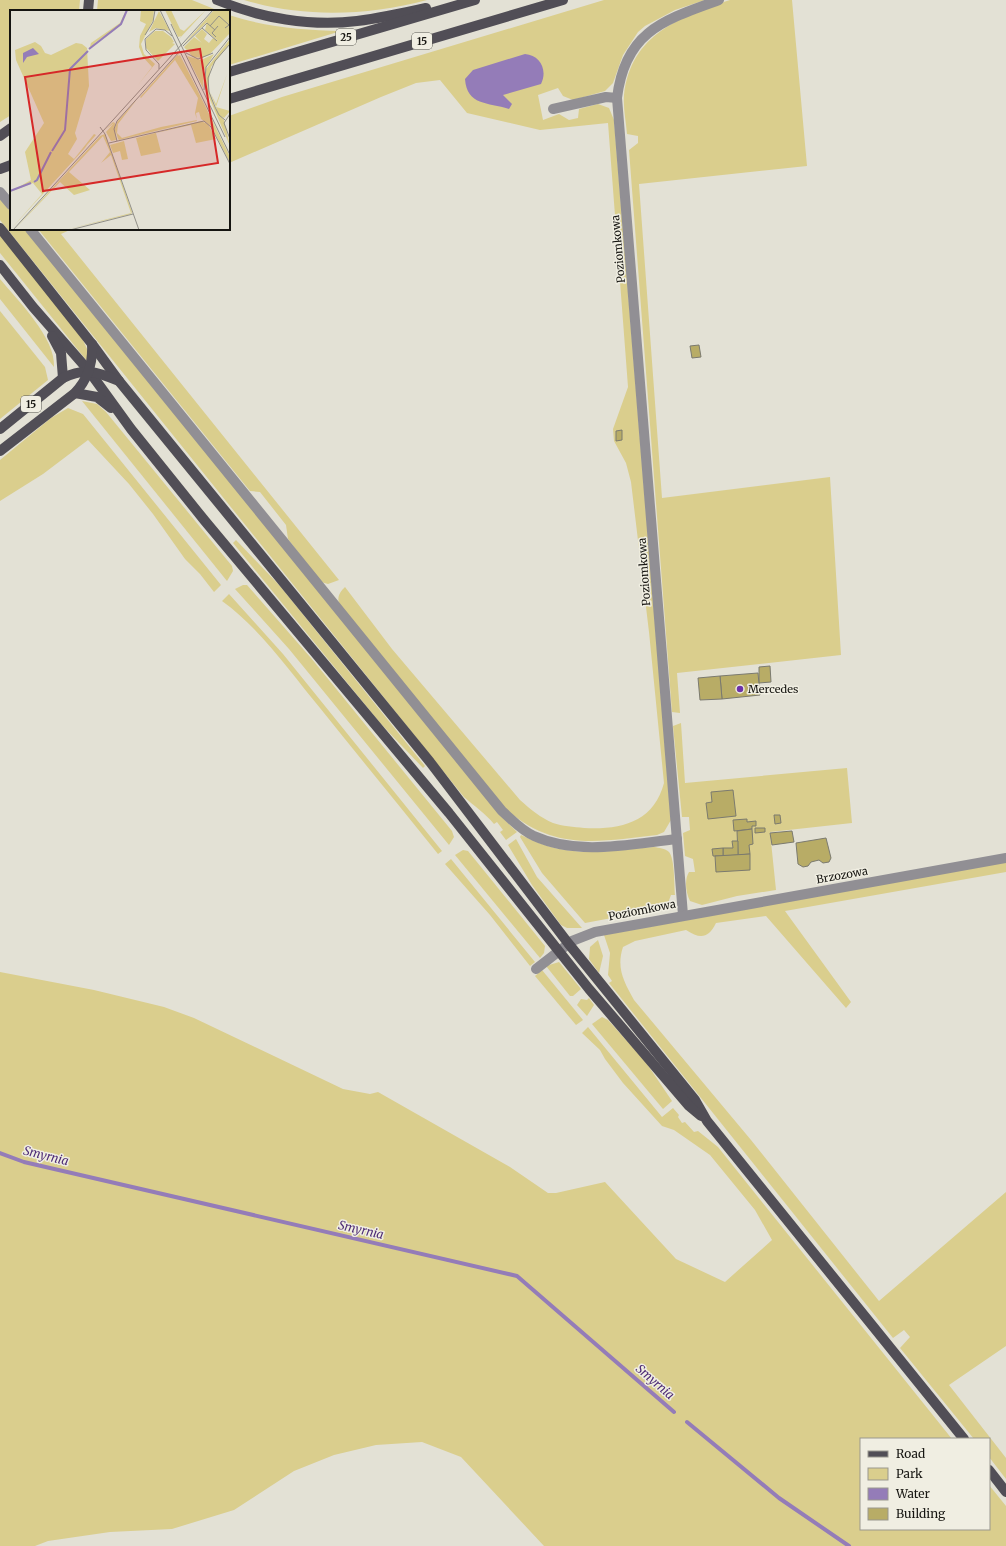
<svg xmlns="http://www.w3.org/2000/svg" width="1006" height="1546" font-family="Merriweather,serif">
  <style>
    .green { fill: #dace8d }
    .water { fill: #947cb8 }
    .lines { fill: none; stroke-linecap: round; stroke-linejoin: round }
    .stream { stroke: #947cb8; stroke-width: 4 }
    .building { fill: #b8ac66; stroke: #7b7a6f }
    .minor { stroke: #918f94; stroke-width: 10 }
    .major { stroke: #514e56; stroke-width: 10 }
    .poi-dot { fill: #6c32a8; stroke: #f0eee2; stroke-width: 1.5 }
    .labels { text-anchor: middle; stroke-width: 3; stroke-linejoin: round; paint-order: stroke }
    .shield { fill: #f0eee2; stroke: #575650; stroke-width: 1 }
    .shield-label { font-size: 10px; font-weight: bold; fill: #161511 }
    .street-label { font-size: 11px; fill: #161511; stroke: #f0eee2 }
    .poi-label { font-size: 11px; fill: #161511; stroke: #f0eee2; text-anchor: start }
    .water-label { font-size: 12px; font-style: italic; fill: #4d2b75; stroke: #f0eee2 }
    .inset-river { fill: none; stroke: #947cb8; stroke-width: 2 }
    .inset-road { fill: none; stroke: #918f87; stroke-width: 1 }
    .view { fill: #d62828; fill-opacity: 0.15; stroke: #d62828; stroke-width: 2 }
    .inset-edge { fill: none; stroke: #161511; stroke-width: 2 }
  </style>
  <rect width="100%" height="100%" fill="#e3e1d5"/>
  <g class="green">
    <polygon points="0,0 80,0 79,11 11,11 11,115 0,122"/>
    <polygon points="98,0 192,0 219,11 97,11"/>
    <path d="M244,0H427C366,16 304,18 244,0Z"/>
    <path d="M604,0H705L675,10L645,26L638,32L623,55L613,83L605,91L573,100L563,96L558,88L538,95L543,120L559,114L569,120L578,118L579,109L598,104L609,108L614,120L671,820L664,832L657,835C598,842 552,851 505,808L339,604C337,596 340,592 345,587L392,649L520,800C530,809 541,818 553,823C562,826 574,827 584,828C621,830 654,822 664,783L649,632L631,482L626,463L614,441L613,429L628,387L608,123L540,130L467,113L440,80L416,83L381,97L229,163V116L282,97Z"/>
    <path d="M730,0H792L807,166L639,184L662,498L830,477L841,655L677,673L680,713L672,712L629,150L638,143V136L627,134C626,121 623,108 624,95C631,34 680,17 730,0Z"/>
    <path d="M229,15C265,27 303,30 341,31L229,65Z"/>
    <path d="M0,199L11,212V229H26L499,814L517,832L506,840L500,832L503,830L497,822L494,824C485,813 474,806 464,797L0,220Z"/>
    <polygon points="38,229 72,229 61,234 339,580 328,584 321,582 288,539 286,525 260,492 250,491"/>
    <polygon points="0,235 82,338 88,351 87,361 0,253"/>
    <path d="M0,279C18,301 56,338 54,367L0,299Z"/>
    <polygon points="0,311 45,367 48,380 0,419"/>
    <polygon points="82,401 97,404 106,412 232,566 233,571 227,581"/>
    <polygon points="68,408 83,414 221,585 214,592 200,574 185,559 153,514 129,484 88,440 43,474 0,501 0,460 51,418"/>
    <polygon points="236,540 280,586 425,766 423,768 381,724 233,543"/>
    <polygon points="243,585 247,585 311,658 452,831 454,837 449,845 289,649 235,589"/>
    <path d="M229,594L283,654L442,851L438,854C399,805 359,757 320,708C290,672 261,629 222,601Z"/>
    <path d="M681,723L685,783L847,768L852,823L770,832L776,890L737,896L702,905L690,901C686,893 684,880 689,872H695L693,859L685,856L683,833L690,830L689,817H682L673,726Z"/>
    <path d="M521,835C570,860 602,851 654,847C659,848 665,848 669,852C675,859 674,886 675,895H671L667,906L660,909L585,923L542,873L520,837Z"/>
    <polygon points="516,839 537,877 582,928 567,928 561,925 532,885 508,845"/>
    <polygon points="463,850 468,851 545,946 544,953 540,958 455,855"/>
    <polygon points="451,859 535,962 530,966 490,915 445,864"/>
    <path d="M1006,862V872L785,911L851,1002L846,1008L766,916L716,923C708,939 700,939 686,930L635,941L623,947C616,968 624,982 634,1000L751,1140L879,1301L1006,1192V1346L949,1385L1006,1458V1479L989,1457V1439H974L900,1348L910,1337L904,1330L893,1338L609,983L612,981L608,975L610,953L604,935Z"/>
    <polygon points="598,940 603,956 599,973 589,959 590,947"/>
    <polygon points="559,962 581,989 573,996 570,996 546,966"/>
    <polygon points="542,970 583,1020 576,1025 535,976"/>
    <polygon points="0,972 94,990 164,1007 194,1018 343,1089 370,1094 378,1092 510,1167 548,1193 556,1193 605,1182 676,1259 725,1282 772,1240 755,1210 710,1155 674,1130 662,1126 623,1083 605,1059 600,1050 582,1033 588,1027 662,1117 673,1108 679,1115 678,1117 682,1123 685,1122 694,1132 698,1131 718,1147 952,1439 861,1439 861,1529 989,1529 989,1485 1006,1506 1006,1546 544,1546 461,1457 422,1442 376,1445 334,1455 294,1471 234,1510 172,1529 110,1532 48,1541 35,1546 0,1546"/>
    <polygon points="589,998 594,1005 587,1016 577,1005 581,999 587,1000"/>
    <polygon points="602,1017 608,1020 645,1061 672,1101 663,1109 592,1024"/>
  </g>
  <path class="water" d="M525,54C540,55 548,70 541,84L503,95L512,104L509,109C488,102 467,106 465,79L473,70Z"/>
  <g class="lines">
    <g class="stream">
      <polyline points="0,1153 24,1162 517,1276 674,1412"/>
      <polyline points="687,1422 779,1498 849,1546"/>
    </g>
  </g>
  <g class="building">
    <polygon points="699,345 701,357 692,358 690,346"/>
    <polygon points="622,430 622,440 616,441 616,431"/>
    <polygon points="770,666 771,682 759,683 759,667"/>
    <polygon points="758,673 760,695 722,699 720,676"/>
    <polygon points="720,676 722,699 700,700 698,678"/>
    <polygon points="733,790 736,816 708,819 706,803 712,802 711,792"/>
    <polygon points="774,815 780,815 781,823 775,824"/>
    <polygon points="747,819 747,822 756,821 756,826 752,826 752,829 734,831 733,820"/>
    <polygon points="755,828 765,828 765,832 755,833"/>
    <polygon points="752,829 753,844 749,845 750,854 738,855 737,831"/>
    <polygon points="792,831 794,842 772,845 770,833"/>
    <polygon points="826,838 831,858 829,862 823,863 819,860 811,862 808,866 803,867 798,864 796,843"/>
    <polygon points="732,841 738,841 738,855 723,856 723,848 733,848"/>
    <polygon points="723,848 723,856 713,856 712,849"/>
    <polygon points="750,854 750,870 716,872 715,856"/>
  </g>
  <g class="lines">
    <g class="minor">
      <polyline points="553,109 606,97 617,98"/>
      <polyline points="0,192 11,205"/>
      <path d="M30,229L502,811C512,820 522,831 534,836C578,856 630,844 677,839"/>
      <path d="M683,915L617,98C625,31 664,20 719,0"/>
      <polyline points="536,969 572,941 595,932 1006,858"/>
    </g>
    <g class="major">
      <path d="M217,0C260,18 311,27 357,21C381,18 404,13 426,8"/>
      <polyline points="88,11 89,0"/>
      <polyline points="229,72 475,0"/>
      <polyline points="229,99 563,0"/>
      <polyline points="0,136 11,128"/>
      <polyline points="0,169 11,165"/>
      <polyline points="0,228 92,344 119,381 430,762 568,943 695,1100 707,1121 964,1439"/>
      <polyline points="0,265 33,307 89,371 131,429 205,521 449,813 589,989 689,1106 701,1116"/>
      <polyline points="52,336 61,353 63,378"/>
      <polyline points="75,393 97,397 111,408"/>
      <path d="M0,429L63,378C85,367 97,372 119,381"/>
      <path d="M0,451L75,393C88,379 93,364 92,344"/>
      <polyline points="989,1470 1006,1492"/>
    </g>
  </g>
  <circle class="poi-dot" cx="740" cy="689" r="4"/>
  <g class="labels">
    <g class="shield">
      <rect x="336" y="29" width="20" height="16" rx="3"/>
      <rect x="412" y="33" width="20" height="16" rx="3"/>
      <rect x="21" y="396" width="20" height="16" rx="3"/>
    </g>
    <g class="shield-label">
      <text x="346" y="41">25</text>
      <text x="422" y="45">15</text>
      <text x="31" y="408">15</text>
    </g>
    <g class="street-label">
      <text transform="translate(618 249) rotate(-95)" y="4">Poziomkowa</text>
      <text transform="translate(644 572) rotate(-94)" y="4">Poziomkowa</text>
      <text transform="translate(842 875) rotate(-10)" y="4">Brzozowa</text>
      <text transform="translate(642 910) rotate(-11)" y="4">Poziomkowa</text>
    </g>
    <g class="poi-label">
      <text x="748" y="693">Mercedes</text>
    </g>
    <g class="water-label">
      <text transform="translate(46 1156) rotate(14)" y="4">Smyrnia</text>
      <text transform="translate(361 1230) rotate(13)" y="4">Smyrnia</text>
      <text transform="translate(655 1382) rotate(41)" y="4">Smyrnia</text>
    </g>
  </g>
  <g transform="translate(10 10)">
    <rect width="220" height="220" fill="#e3e1d5"/>
    <path d="M116,0L111,15L86,32L79,40L81,33L110,13ZM131,0H144L143,10L131,34L134,44L145,54L128,75L142,57L133,47L129,37L130,26L136,14L130,11ZM155,0H161L170,19L174,21L196,0L169,29L171,26L168,27ZM204,0H220V23L199,45L192,48L183,47L174,37L184,27L192,33L185,26L192,19L197,24L194,29L199,33L203,28L208,31L195,20L197,12L173,35ZM149,1L160,21L146,18L139,22ZM145,21H153L161,27L164,32L162,33L165,34L148,51L136,38V29ZM220,29V33L201,57L198,77L204,96L214,110L220,136L195,78L196,59ZM25,32L31,36L35,43L41,45L66,33L72,34L77,38L79,76L65,123L67,129L58,144L64,149L84,124L86,125L77,135L83,126L75,138L0,220L32,184L23,173L0,182L21,170L15,142L34,113L6,50L5,40ZM169,43L168,46L170,45L184,73L220,147V153L201,116L191,109L189,102L186,103L187,111L109,130L108,129L105,119L107,112L128,88L108,114L107,123L112,128L151,117L187,110L185,103L188,88L165,50L131,88L130,87ZM204,44L194,61L193,78L177,46L191,50ZM217,64L206,97L220,101L214,108L209,105L200,82L206,94ZM191,111L198,114L206,129L186,133L181,115L146,123L151,142L131,146L126,128ZM103,112L105,113L106,130L101,131L96,122L104,113L95,120ZM95,124L122,202L121,204L55,220L121,203L101,145L91,153L100,142L93,126L59,162L80,180L64,185L50,172L4,220L90,126ZM114,131L118,149L112,150L110,141L103,143L100,135Z" fill="#dace8d"/>
    <path d="M23,38L29,44L17,47L13,53V43Z" fill="#947cb8"/>
    <path class="inset-river" d="M79,39L111,14L117,0M42,141L55,120L60,59L78,41M24,172L27,170L41,142M0,181L21,173"/>
    <path class="inset-road" d="M150,0L220,145M161,14L215,127M200,16L209,6L219,15L215,18M192,18L207,31M135,25L143,12L145,0M206,27L202,23L208,16M173,36L197,13L205,20M176,43L188,49L203,43M149,59V54L136,40L135,29L146,19L155,20L162,26M194,80L196,57L220,27M220,104L214,113L220,129M215,110L209,105L205,97L199,82L198,68L205,51L220,34M90,117L95,124L129,220M107,131L104,119L107,111L169,42M99,133L194,111L201,117L220,154M3,220L203,0M60,220L123,204"/>
    <path class="view" d="M190,39L208,153L33,181L15,67Z"/>
    <rect width="220" height="220" class="inset-edge"/>
  </g>
  <rect x="860" y="1438" width="130" height="92" fill="#f0eee2" stroke="#99978e"/>
  <rect x="868" y="1451" width="20" height="6" fill="#514e56" stroke="#99978e"/>
  <text x="896" y="1458" font-size="12" fill="#161511">Road</text>
  <rect x="868" y="1468" width="20" height="12" fill="#dace8d" stroke="#99978e"/>
  <text x="896" y="1478" font-size="12" fill="#161511">Park</text>
  <rect x="868" y="1488" width="20" height="12" fill="#947cb8" stroke="#99978e"/>
  <text x="896" y="1498" font-size="12" fill="#161511">Water</text>
  <rect x="868" y="1508" width="20" height="12" fill="#b8ac66" stroke="#99978e"/>
  <text x="896" y="1518" font-size="12" fill="#161511">Building</text>
</svg>
